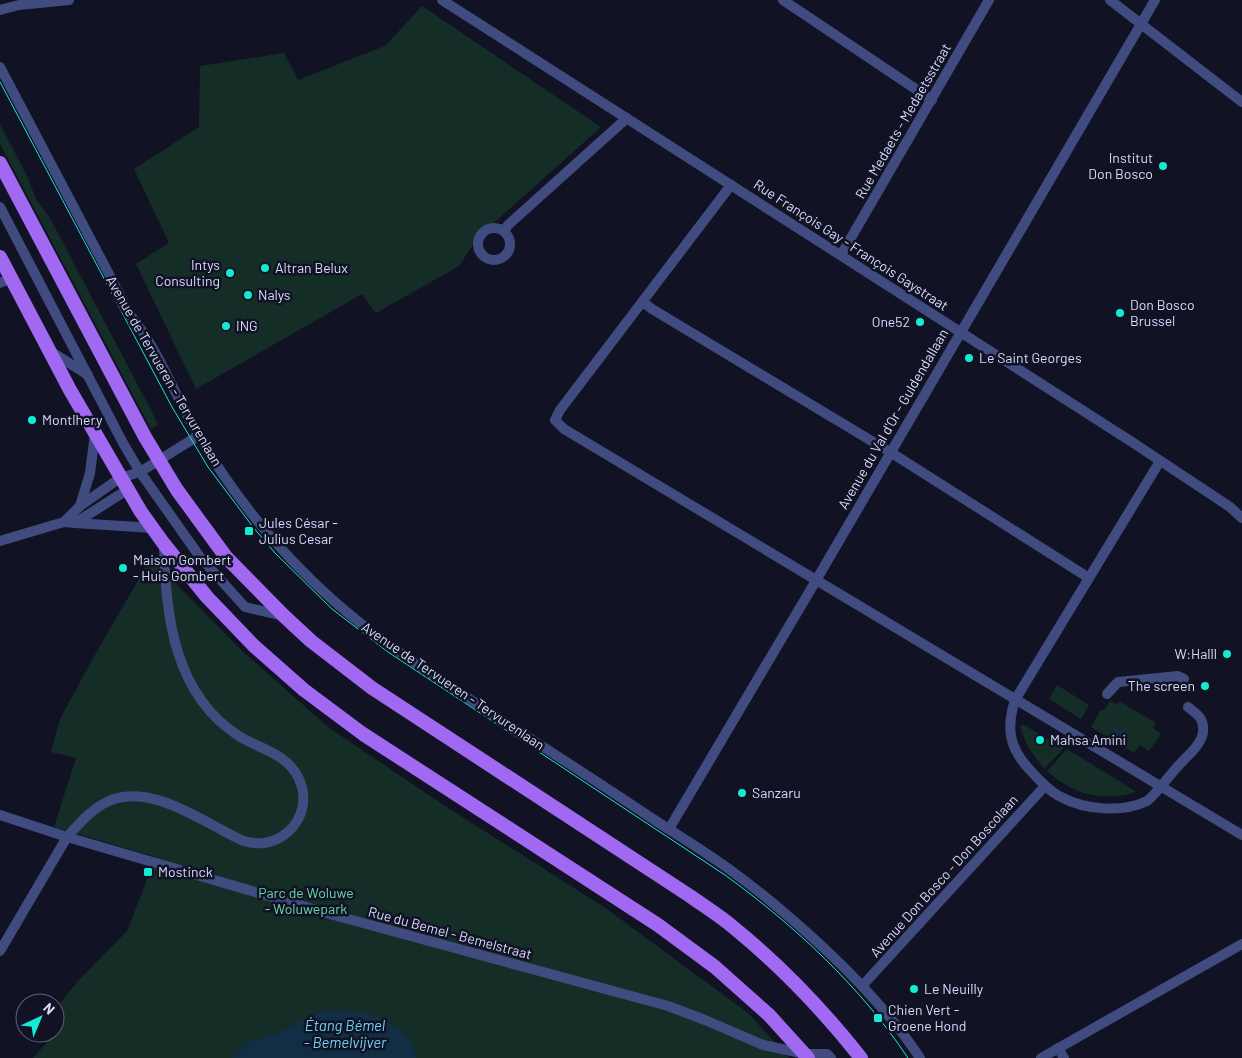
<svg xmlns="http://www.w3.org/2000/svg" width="1242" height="1058" font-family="Barlow,sans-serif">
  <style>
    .green { fill: #142e27 }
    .water { fill: #112e44 }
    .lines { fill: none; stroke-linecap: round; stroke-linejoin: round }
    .pedestrian { stroke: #404b7f; stroke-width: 10 }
    .minor { stroke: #404b7f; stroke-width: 10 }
    .tertiary { stroke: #404b7f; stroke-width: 10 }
    .primary { stroke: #a168f2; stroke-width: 14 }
    .tram { stroke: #14ebd3; stroke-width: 1 }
    .poi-dot { fill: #14ebd3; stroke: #111224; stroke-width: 2 }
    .labels { text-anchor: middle; stroke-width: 5; stroke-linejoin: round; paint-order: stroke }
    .street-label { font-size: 14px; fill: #d7dbfc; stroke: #111224 }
    .poi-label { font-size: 14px; fill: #d7dbfc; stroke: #111224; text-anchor: start }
    .park-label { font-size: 14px; fill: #69d6a4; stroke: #111224 }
    .water-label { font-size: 15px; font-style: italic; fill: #6ed2f3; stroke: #111224 }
  </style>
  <rect width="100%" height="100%" fill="#111224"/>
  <g class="green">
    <polygon points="422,6 601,127 478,237 459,266 376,313 362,294 196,389 136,264 169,243 134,169 199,127 200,66 284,53 298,80 385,46"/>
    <polygon points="0,124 27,176 36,199 50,218 152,412 158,425 151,429 0,144"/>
    <polygon points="151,558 237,646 328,727 445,806 604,907 748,1013 789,1058 33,1058 49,1040 43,1033 55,1033 55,1009 78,981 127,931 156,857 54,827 76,758 51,752 60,719 92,660"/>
    <polygon points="1057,685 1089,705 1081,719 1049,699"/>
    <polygon points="1110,701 1117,704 1119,701 1156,723 1153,728 1161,734 1149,751 1140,745 1134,753 1091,727 1100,711 1105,709"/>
    <polygon points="1022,724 1064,748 1044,769 1028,747 1020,727"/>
    <path d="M1067,749L1135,791L1134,793C1099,801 1074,795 1047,771Z"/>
  </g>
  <g class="water">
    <polygon points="1116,725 1122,730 1124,727 1126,729 1124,732 1130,737 1123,744 1110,732"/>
    <path d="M321,1011C332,1011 345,1009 356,1011C380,1016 413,1030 416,1058H232L250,1041L276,1034Z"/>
  </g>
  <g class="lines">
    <polyline class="pedestrian" points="1107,694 1118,682 1178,676 1184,679"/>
    <g class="minor">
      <polyline points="442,0 1132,442 1230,507 1242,518"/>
      <polyline points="783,0 932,100"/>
      <polyline points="1110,0 1242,102"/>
      <polyline points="0,10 19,5 69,0"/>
      <path d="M0,67L131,316C160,352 175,397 199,436C240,507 296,572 360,623C396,652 436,677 474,702C532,740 592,778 650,817C677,835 706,852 733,872C766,896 796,922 826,950C861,983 893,1017 920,1058"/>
      <polyline points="731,185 560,410 555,420 564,429 1242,835"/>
      <polyline points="0,207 123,443 140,472 200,557 245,607 284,616"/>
      <circle cx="494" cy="244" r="16"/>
      <polyline points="504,231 508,225 627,118"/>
      <polyline points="841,255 989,0"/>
      <polyline points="0,283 11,278"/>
      <polyline points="643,302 652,309 890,452 1089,578"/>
      <polyline points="50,351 88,375"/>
      <path d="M1160,461L1015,700C1006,728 1009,748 1030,770C1039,780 1049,791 1061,797C1085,810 1122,813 1147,801C1154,797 1172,772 1180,764C1189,754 1205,742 1203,727C1203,717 1195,713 1188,707"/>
      <polyline points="120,478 140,472 198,436"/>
      <polyline points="0,815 67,837 330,914 668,1006 705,1020 763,1045 805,1054 827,1054 831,1058"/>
      <polyline points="669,829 811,589 1155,0"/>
      <path d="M0,951L67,837C78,825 89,812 103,804C145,779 200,820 237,838C276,858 317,818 299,779C287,753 261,750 239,736C174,695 165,614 164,544"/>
      <polyline points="863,985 1045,786"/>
      <polyline points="1058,1048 1064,1058"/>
      <polyline points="1041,1058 1242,944"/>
    </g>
    <g class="tertiary">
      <polyline points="80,506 90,473 95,434"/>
      <polyline points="64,522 80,506 120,478"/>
      <polyline points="75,523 153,528"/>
      <polyline points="0,541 64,522 75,523 127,490"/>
    </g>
    <g class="primary">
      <path d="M0,163L145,437L177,490L226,557L284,616L311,641L372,688L690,896C704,906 720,916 733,927C781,966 823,1010 861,1058"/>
      <polyline points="0,257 70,390 141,512 164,544 207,597 254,646 304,690 363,734 658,925 715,967 769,1015 808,1058"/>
    </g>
    <path class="tram" d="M0,82L172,407L208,467L253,527L275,553L332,609L388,652L725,875C795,926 860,986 908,1058"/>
  </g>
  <g class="poi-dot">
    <circle cx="1163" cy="166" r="5"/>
    <circle cx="265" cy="268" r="5"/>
    <circle cx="230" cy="273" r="5"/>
    <circle cx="248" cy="295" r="5"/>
    <circle cx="1120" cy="313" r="5"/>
    <circle cx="920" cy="322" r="5"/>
    <circle cx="226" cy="326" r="5"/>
    <circle cx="969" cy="358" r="5"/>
    <circle cx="32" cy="420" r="5"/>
    <rect x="244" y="526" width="10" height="10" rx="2.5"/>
    <circle cx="123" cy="568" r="5"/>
    <circle cx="1227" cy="654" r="5"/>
    <circle cx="1205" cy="686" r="5"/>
    <circle cx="1040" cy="740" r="5"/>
    <circle cx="742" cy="793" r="5"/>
    <rect x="143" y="867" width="10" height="10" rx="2.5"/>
    <circle cx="914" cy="989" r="5"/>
    <rect x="873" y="1013" width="10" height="10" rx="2.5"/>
  </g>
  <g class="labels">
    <g class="street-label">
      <text transform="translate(903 121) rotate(-60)" y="5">Rue Medaets - Medaetsstraat</text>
      <text transform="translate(851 245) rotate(33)" y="5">Rue François Gay - François Gaystraat</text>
      <text transform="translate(164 371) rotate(60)" y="5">Avenue de Tervueren - Tervurenlaan</text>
      <text transform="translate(893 419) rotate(-60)" y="5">Avenue du Val d'Or - Guldendallaan</text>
      <text transform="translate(453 686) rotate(34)" y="5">Avenue de Tervueren - Tervurenlaan</text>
      <text transform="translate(944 876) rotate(-48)" y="5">Avenue Don Bosco - Don Boscolaan</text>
      <text transform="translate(450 933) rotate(15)" y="5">Rue du Bemel - Bemelstraat</text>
    </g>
    <g class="poi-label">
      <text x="1153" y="163" text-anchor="end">Institut<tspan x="1153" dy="16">Don Bosco</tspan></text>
      <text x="220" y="270" text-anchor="end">Intys<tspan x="220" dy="16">Consulting</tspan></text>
      <text x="275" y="273">Altran Belux</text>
      <text x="258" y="300">Nalys</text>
      <text x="1130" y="310">Don Bosco<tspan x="1130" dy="16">Brussel</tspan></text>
      <text x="910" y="327" text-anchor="end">One52</text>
      <text x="236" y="331">ING</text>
      <text x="979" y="363">Le Saint Georges</text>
      <text x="42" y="425">Montlhery</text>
      <text x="259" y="528">Jules César -<tspan x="259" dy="16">Julius Cesar</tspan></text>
      <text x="133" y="565">Maison Gombert<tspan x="133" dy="16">- Huis Gombert</tspan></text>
      <text x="1217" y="659" text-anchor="end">W:Halll</text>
      <text x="1195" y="691" text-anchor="end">The screen</text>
      <text x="1050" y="745">Mahsa Amini</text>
      <text x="752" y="798">Sanzaru</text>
      <text x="158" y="877">Mostinck</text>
      <text x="924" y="994">Le Neuilly</text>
      <text x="888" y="1015">Chien Vert -<tspan x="888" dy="16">Groene Hond</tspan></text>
    </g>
    <g class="park-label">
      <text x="306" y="898">Parc de Woluwe<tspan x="306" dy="16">- Woluwepark</tspan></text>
    </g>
    <g class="water-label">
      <text x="345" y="1031">Étang Bémel<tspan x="345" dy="17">- Bemelvijver</tspan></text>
    </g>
  </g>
  <g transform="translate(40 1018) rotate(44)"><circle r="24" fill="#111224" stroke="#60627a"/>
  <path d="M0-4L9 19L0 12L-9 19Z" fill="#14ebd3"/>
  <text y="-8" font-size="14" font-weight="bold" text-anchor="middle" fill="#d7dbfc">N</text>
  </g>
</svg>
